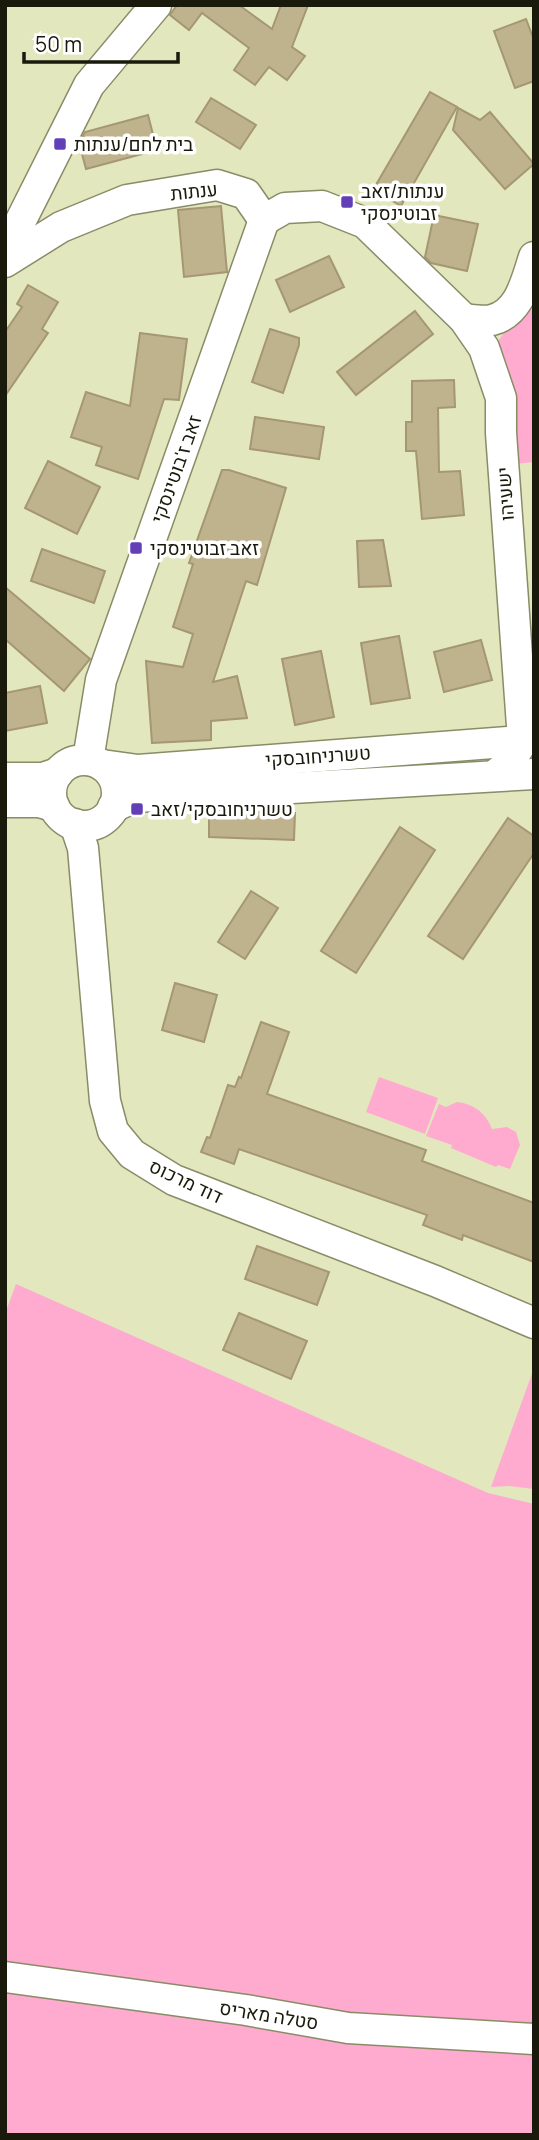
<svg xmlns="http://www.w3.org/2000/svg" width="539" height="2140" font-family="Manrope,Heebo,sans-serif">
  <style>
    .green { fill: #feabcf }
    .building { fill: #bfb38d; stroke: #a49772; stroke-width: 2 }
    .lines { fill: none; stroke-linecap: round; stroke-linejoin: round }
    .minor-casing { stroke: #898c67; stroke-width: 33 }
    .minor { stroke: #fff; stroke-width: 30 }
    .poi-dot { fill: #633fb7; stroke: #fff; stroke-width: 2.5 }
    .labels { text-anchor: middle; stroke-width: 7; stroke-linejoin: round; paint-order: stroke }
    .poi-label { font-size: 19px; fill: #191a0b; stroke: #fff; text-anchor: start }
    .street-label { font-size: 19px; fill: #191a0b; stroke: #fff }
  </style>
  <rect width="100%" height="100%" fill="#e3e7be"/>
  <g class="green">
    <polygon points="523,308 534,310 534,462 516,464 495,345"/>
    <polygon points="379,1077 438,1098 425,1134 366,1112"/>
    <path d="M457,1102C474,1104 486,1113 492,1129L507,1127L516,1132L520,1145L510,1169L498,1165L496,1167L451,1148L452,1145L426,1136L439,1104L446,1107Z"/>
    <polygon points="16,1284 488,1493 534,1504 534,2135 5,2135 5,1314"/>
    <polygon points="534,1368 534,1489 509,1486 491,1487"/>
  </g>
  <g class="building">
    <polygon points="177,5 239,5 272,29 281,5 308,5 292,47 305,56 287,80 269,67 255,85 234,70 249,48 202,13 189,30 170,15"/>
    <polygon points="526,19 534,40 534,81 515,88 494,31"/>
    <polygon points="430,92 457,107 401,206 373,190"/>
    <polygon points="211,98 256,125 240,149 196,122"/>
    <polygon points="458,108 480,120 490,112 534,164 505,189 453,130"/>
    <polygon points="148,115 157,150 86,169 79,143 85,132"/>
    <polygon points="221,206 227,272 184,277 178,210"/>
    <polygon points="434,215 478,224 467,271 431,263 425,257"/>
    <polygon points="329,256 344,287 290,312 276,280"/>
    <polygon points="28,285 58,302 42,329 48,333 5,396 5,332 22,307 17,304"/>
    <polygon points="415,311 433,334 356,395 337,372"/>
    <polygon points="270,329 299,338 299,345 283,393 252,382"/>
    <polygon points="140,333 187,339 179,400 164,399 138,479 96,465 102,447 71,437 86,392 130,406"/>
    <polygon points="454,380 455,407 438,408 439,472 460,471 464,515 422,519 416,451 406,451 406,422 412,422 412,381"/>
    <polygon points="255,417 324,427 319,459 250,449"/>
    <polygon points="48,461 100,487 77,534 25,508"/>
    <polygon points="222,470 229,470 286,488 257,585 246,581 213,682 237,676 247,718 211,721 211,740 152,743 146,661 183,667 193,634 173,627 193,564 189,563"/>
    <polygon points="383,540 391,586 359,587 357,541"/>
    <polygon points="42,549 105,571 94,603 31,581"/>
    <polygon points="5,587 90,659 64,691 5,639"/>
    <polygon points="399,636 410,698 371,704 361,643"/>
    <polygon points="481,640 492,680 444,692 434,652"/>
    <polygon points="321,651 334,717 295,725 282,659"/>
    <polygon points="40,686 47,723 5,731 5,693"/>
    <polygon points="209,811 295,813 294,840 209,837"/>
    <polygon points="508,818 534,836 534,853 463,959 428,936"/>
    <polygon points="400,827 435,850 356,973 321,951"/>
    <polygon points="251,891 278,908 245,959 218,942"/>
    <polygon points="175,983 217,995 204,1042 162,1030"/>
    <polygon points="261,1022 289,1032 267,1094 426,1150 422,1161 534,1203 534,1262 463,1235 462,1240 423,1225 427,1215 239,1149 234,1164 201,1152 207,1137 210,1138 228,1085 235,1087 239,1077 241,1078"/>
    <polygon points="257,1246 329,1272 317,1305 245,1279"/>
    <polygon points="239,1313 307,1341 291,1379 223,1350"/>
  </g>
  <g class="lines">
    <defs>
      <g id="minor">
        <polyline points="264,220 285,208 322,206 365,223 464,319 484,348 501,398 501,433 523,740 509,764 494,776"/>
        <polyline points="5,252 89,85 156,5"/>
        <polyline points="5,262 61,227 127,200 217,185 246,194 264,220"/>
        <path d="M464,319C473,320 484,322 492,320C520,313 526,281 534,257"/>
        <polyline points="88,760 101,680 264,220"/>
        <circle cx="84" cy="793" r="33"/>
        <polyline points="102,765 138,770 534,740"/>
        <polyline points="5,778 43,778 58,773"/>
        <polyline points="5,802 39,802 54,806"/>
        <polyline points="113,807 135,797 534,774"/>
        <polyline points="75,824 83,848 105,1101 113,1131 132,1154 174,1180 435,1281 534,1323"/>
        <polyline points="5,1977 246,2010 348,2028 534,2039"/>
      </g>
    </defs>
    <use href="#minor" class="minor-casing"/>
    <use href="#minor" class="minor"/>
  </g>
  <g class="poi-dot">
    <rect x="53" y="137" width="14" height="14" rx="3.5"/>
    <rect x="340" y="195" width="14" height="14" rx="3.5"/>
    <rect x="129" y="541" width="14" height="14" rx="3.5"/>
    <rect x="130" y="802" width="14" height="14" rx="3.5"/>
  </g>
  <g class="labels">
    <g class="poi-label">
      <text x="74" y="151">בית לחם/ענתות</text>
      <text x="361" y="198">ענתות/זאב<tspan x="361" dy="22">זבוטינסקי</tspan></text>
      <text x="150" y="555">זאב זבוטינסקי</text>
      <text x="151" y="816">טשרניחובסקי/זאב</text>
    </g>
    <g class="street-label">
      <text transform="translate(194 191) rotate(-6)" y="7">ענתות</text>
      <text transform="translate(176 469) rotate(-70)" y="7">זאב ז'בוטינסקי</text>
      <text transform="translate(505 494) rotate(-94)" y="7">ישעיהו</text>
      <text transform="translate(318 756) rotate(-4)" y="7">טשרניחובסקי</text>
      <text transform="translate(186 1181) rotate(25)" y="7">דוד מרכוס</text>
      <text transform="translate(269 2015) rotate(9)" y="7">סטלה מאריס</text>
    </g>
  </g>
  <rect width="539" height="2140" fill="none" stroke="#191a0b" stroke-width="14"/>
  <path d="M24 52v10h154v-10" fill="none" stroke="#191a0b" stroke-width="3.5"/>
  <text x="35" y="52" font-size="21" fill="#191a0b" stroke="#ffffff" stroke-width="5" paint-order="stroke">50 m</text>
</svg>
